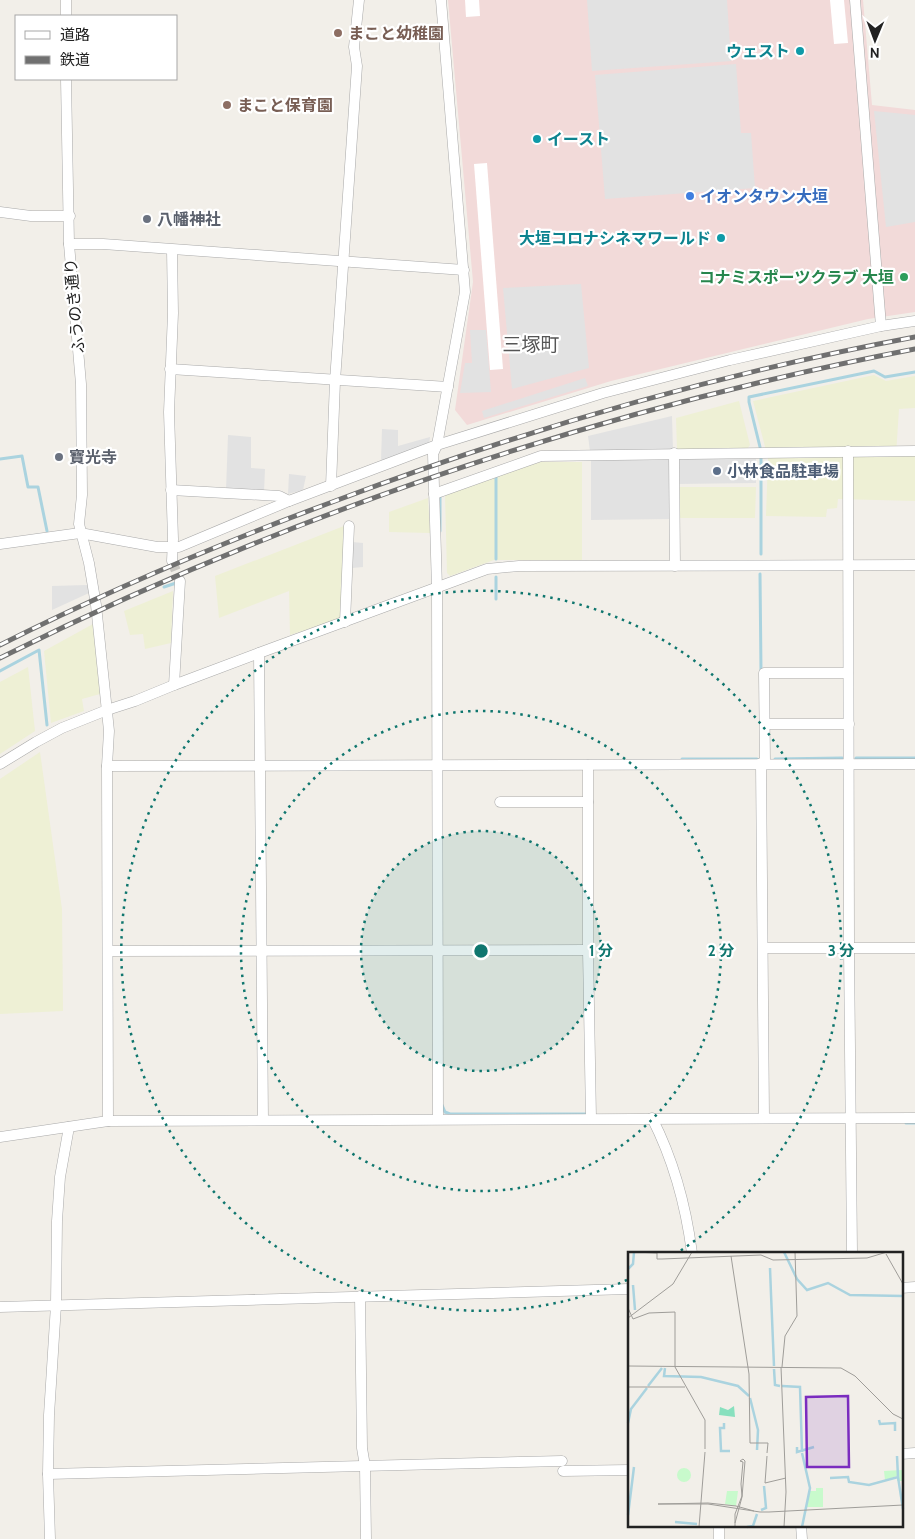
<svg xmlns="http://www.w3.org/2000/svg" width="915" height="1539" font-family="Cabin,'Noto Sans JP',sans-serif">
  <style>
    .commercial { fill: #f2dad9 }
    .farmland { fill: #eef0d5 }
    .parking { fill: #e2e2e2 }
    .pier { fill: #fff }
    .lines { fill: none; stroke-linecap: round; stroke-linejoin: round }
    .stream { stroke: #aad3df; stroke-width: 3 }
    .minor-tunnel { stroke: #c8c6c1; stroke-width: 10; stroke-dasharray: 10 5; stroke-linecap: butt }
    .minor-casing { stroke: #a9a9a9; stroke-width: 11 }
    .minor { stroke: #fff; stroke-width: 10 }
    .rail-casing { stroke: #707070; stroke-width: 5 }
    .rail { stroke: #fff; stroke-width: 3; stroke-dasharray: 9; stroke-linecap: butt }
    .ring { fill: none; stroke: #0f766e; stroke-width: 2.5; stroke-dasharray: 2.5 5 }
    .education-dot { fill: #8d6e63; stroke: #fff; stroke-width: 2 }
    .culture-dot { fill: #0f9aa8; stroke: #fff; stroke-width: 2 }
    .shop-dot { fill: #3f7fe0; stroke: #fff; stroke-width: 2 }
    .worship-dot { fill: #6b7280; stroke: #fff; stroke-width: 2 }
    .leisure-dot { fill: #2e9e5b; stroke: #fff; stroke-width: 2 }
    .service-dot { fill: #5c6f8a; stroke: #fff; stroke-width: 2 }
    .labels { text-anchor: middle; stroke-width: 4.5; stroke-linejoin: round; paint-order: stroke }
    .education-label { font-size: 16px; font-weight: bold; fill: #785e54; stroke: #fff; text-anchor: start }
    .culture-label { font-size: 16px; font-weight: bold; fill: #0d838f; stroke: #fff; text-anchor: end }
    .shop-label { font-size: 16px; font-weight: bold; fill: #366cbe; stroke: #fff; text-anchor: start }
    .worship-label { font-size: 16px; font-weight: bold; fill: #5b616d; stroke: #fff; text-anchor: start }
    .leisure-label { font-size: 16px; font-weight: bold; fill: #27864d; stroke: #fff; text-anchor: end }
    .street-label { font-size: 16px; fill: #222; stroke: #fff }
    .service-label { font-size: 16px; font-weight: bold; fill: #4e5e75; stroke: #fff; text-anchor: start }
    .quarter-label { font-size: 19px; fill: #555; stroke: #fff }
    .inset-river { fill: none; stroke: #aad3df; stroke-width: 2.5 }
    .inset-road { fill: none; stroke: #9f9d99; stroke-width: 1 }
    .view { fill: #7b2cbf; fill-opacity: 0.15; stroke: #7b2cbf; stroke-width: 2.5 }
    .inset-edge { fill: none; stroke: #222; stroke-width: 2.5 }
    .centre { fill: #0f766e; stroke: #fff; stroke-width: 2.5 }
    .ring-label { font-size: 15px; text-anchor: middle; font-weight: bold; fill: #0f766e; stroke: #fff; stroke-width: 4.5; stroke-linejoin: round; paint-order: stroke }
  </style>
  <rect width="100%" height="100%" fill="#f2efe9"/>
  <polygon class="commercial" points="448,0 863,0 872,105 915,110 915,312 868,319 611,381 467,425 455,410 473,282"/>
  <g class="farmland">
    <polygon points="874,375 886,381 915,376 915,408 899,409 896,455 915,456 915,501 838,499 837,508 827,509 826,517 766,516 768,458 753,401"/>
    <polygon points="739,401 750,445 747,449 677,450 676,418"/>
    <polygon points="540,462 582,462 582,560 494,560 450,576 447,573 445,494"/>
    <polygon points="677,487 756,487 755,518 678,518"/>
    <polygon points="428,498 430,533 389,532 389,512"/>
    <polygon points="344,526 342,618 290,635 289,591 219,618 215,576"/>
    <polygon points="173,591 171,643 145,649 143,634 130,635 124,611"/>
    <polygon points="93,624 100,694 82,699 84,711 51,723 44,651"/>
    <polygon points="28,667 35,731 0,754 0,682"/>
    <polygon points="40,752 62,909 63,1011 0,1014 0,779"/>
  </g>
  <g class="parking">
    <polygon points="587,0 727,0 731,61 592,71"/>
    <polygon points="736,64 741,133 751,133 755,188 605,199 595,75"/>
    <polygon points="874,111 915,115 915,222 886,227"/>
    <polygon points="581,284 589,368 512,389 503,288"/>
    <polygon points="470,330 486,330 491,392 460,393 465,363 472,363"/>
    <polygon points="585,378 588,386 484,418 482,411"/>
    <polygon points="672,416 673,451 590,451 588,436"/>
    <polygon points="382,429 398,430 398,446 430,437 429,445 381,461"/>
    <polygon points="228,435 251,437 251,468 265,469 264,492 226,490"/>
    <polygon points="670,458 670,519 591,520 591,459"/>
    <polygon points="678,459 756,459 756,483 677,484"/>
    <polygon points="289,474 306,476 303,490 288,494"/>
    <polygon points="352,542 363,543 363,567 352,568"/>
    <polygon points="87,585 89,593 52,610 52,586"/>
  </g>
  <g class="pier">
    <polygon points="465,0 479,0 480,16 466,17"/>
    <polygon points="830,0 844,0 848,43 834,44"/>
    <polygon points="487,163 503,369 490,370 474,164"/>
  </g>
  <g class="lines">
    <g class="stream">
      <polyline points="760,447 749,402 749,397 874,371 885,377 915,372"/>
      <polyline points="0,459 22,456 28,487 38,487 47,531"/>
      <polyline points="496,476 496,559"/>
      <polyline points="440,531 440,495"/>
      <polyline points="761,554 761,457"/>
      <polyline points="760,574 761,671"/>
      <polyline points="496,577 496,599"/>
      <polyline points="164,587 176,583 176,586"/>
      <polyline points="0,671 39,650 47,725"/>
      <polyline points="856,758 915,758"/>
      <polyline points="682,759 757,759"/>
      <polyline points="775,759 842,758"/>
      <polyline points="442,1105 445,1112 450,1114 586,1114"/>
      <polyline points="906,1123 915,1123"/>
    </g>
    <polyline class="minor-tunnel" points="172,561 180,581"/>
    <defs>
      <g id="minor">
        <polyline points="855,0 881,326"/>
        <polyline points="66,16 66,0"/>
        <polyline points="66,79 69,244 81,384 82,495 79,524 89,563 96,605 109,731 107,766 108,1121"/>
        <polyline points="0,212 31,216 70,216"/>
        <polyline points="69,244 103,244 464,270"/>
        <polyline points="170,369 448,387"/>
        <polyline points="848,451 849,948 852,1253"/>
        <polyline points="674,453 675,566"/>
        <polyline points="331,486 335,381 357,66 354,47 359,0"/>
        <polyline points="171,490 279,496 289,501"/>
        <polyline points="434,494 541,456 915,451"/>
        <polyline points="0,544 80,533 157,547 179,547 289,501 437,445 603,393 730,360 881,326 915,321"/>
        <polyline points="172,561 173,539 169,412 173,313 172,250"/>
        <polyline points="345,622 349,526"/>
        <polyline points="259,653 263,1120"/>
        <polyline points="174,685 180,581"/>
        <polyline points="765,724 849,724"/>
        <polyline points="761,763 764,1118"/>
        <polyline points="765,763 764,673 848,673"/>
        <polyline points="0,764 36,742 62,728 107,710 135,701 174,685 259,653 487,569 519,566 915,565"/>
        <polyline points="588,765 588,950 591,1118"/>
        <polyline points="107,766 915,764"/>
        <polyline points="500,802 588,802"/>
        <polyline points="763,948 915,948"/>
        <polyline points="108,951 588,950"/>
        <path d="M652,1118C673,1159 686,1207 692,1253"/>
        <polyline points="438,1119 437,588 433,454 437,445 465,292 441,0"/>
        <polyline points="0,1137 108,1121 915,1118"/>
        <polyline points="901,1288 915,1287"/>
        <polyline points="360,1296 362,1448 365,1466 366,1539"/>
        <polyline points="0,1307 629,1289"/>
        <polyline points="901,1454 915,1453"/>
        <polyline points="563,1471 629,1470"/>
        <polyline points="48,1474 562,1461"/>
        <polyline points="801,1525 802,1539"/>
        <polyline points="50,1539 48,1474 49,1415 56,1305 57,1221 60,1177 69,1127"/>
        <polyline points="719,1539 719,1525"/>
      </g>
    </defs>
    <use href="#minor" class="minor-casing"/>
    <use href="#minor" class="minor"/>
    <defs>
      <g id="rail">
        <path d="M0,645C109,590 221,543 335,501C523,430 717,374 915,337"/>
        <path d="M0,658C289,514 598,410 915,349"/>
      </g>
    </defs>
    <use href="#rail" class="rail-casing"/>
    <use href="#rail" class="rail"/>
  </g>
  <circle cx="481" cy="951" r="120" fill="#0f766e" fill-opacity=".12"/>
  <g class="ring">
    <circle cx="481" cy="951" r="120"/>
    <circle cx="481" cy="951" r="240"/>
    <path d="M627 1280A360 360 0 1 1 680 1251"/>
  </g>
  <g class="education-dot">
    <circle cx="338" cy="33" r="5"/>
    <circle cx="227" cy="105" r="5"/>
  </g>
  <g class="culture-dot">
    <circle cx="800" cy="51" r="5"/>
    <circle cx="537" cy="139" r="5"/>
    <circle cx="721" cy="238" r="5"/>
  </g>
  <circle class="shop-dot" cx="690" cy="196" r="5"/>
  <g class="worship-dot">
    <circle cx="147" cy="219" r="5"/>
    <circle cx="59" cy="457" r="5"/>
  </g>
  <circle class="leisure-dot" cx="904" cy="277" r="5"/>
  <circle class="service-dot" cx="717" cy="471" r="5"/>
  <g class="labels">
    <g class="education-label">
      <text x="348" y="39">まこと幼稚園</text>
      <text x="237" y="111">まこと保育園</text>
    </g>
    <g class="culture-label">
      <text x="790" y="57">ウェスト</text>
      <text x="547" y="145" text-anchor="start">イースト</text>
      <text x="711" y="244">大垣コロナシネマワールド</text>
    </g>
    <g class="shop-label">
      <text x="700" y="202">イオンタウン大垣</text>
    </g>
    <g class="worship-label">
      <text x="157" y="225">八幡神社</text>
      <text x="69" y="463">寶光寺</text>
    </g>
    <g class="leisure-label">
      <text x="894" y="283">コナミスポーツクラブ 大垣</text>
    </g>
    <g class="street-label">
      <text transform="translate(74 306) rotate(-95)" y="6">ふうのき通り</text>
    </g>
    <g class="service-label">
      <text x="727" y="477">小林食品駐車場</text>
    </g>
    <g class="quarter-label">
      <text x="531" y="351">三塚町</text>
    </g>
  </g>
  <g transform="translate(628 1252)">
    <rect width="275" height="275" fill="#f2efe9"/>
    <path d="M49 223a7 7 0 1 1 14 0a7 7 0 1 1-14 0ZM274,218L275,229H269V224L257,228L256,219ZM188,236H195V255H178L181,239H188ZM99,239H110L108,254L97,252Z" fill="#c8facc"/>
    <path d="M106,154L107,165L91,163L92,155L100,158Z" fill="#88e0be"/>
    <path class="inset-river" d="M156,0L169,27L179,38L200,31L222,43L275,44M142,16L143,42M0,17L5,12L6,0M5,33L7,58M143,42L146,114M37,116L36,124L73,125L110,134L121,144M146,117L147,133L152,134M20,134L34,116M154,134L172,135L174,200M122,146L130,178L129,198M251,168L252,172L267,171V179M0,171L3,157L19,136M96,171V176H92L93,199H102M169,195V200L186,195M174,201L182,236L174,275M269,204L270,225M202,226L220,225L221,230L241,233L270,225L275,257M133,258L138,256L136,234M0,263L6,215M47,270L69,272M119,275L125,274L129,262"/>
    <path class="inset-road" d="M6,0L29,1V7H34L133,3L145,8L239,6L259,0M258,2L275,32M103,4L121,122L122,191H140L139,201M0,56L5,67L21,61L47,60V115M0,66L45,32L64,0M0,114L213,116L227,124L265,162L275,167M47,115L77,168V197M153,115L158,240L156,275M154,115L157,84L169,64L167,0M0,135H57M139,204L137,231L158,226M126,259L108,254L80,251L30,252H80L132,260H141L275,253M71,275L77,200M107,275V262L114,244L113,232L115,210L112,209L115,207L117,209L114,245L107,271"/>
    <path class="view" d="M220,144L221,215H179L178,145Z"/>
    <rect width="275" height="275" class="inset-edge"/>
  </g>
  <circle cx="481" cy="951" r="8" class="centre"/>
  <g class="ring-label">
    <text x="601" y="956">1 分</text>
    <text x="721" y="956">2 分</text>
    <text x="841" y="956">3 分</text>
  </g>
  <rect x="15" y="15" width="162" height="65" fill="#ffffff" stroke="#a7a7a7"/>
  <rect x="25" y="31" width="25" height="8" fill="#ffffff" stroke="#a7a7a7"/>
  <text x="60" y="40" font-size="15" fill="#222222">道路</text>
  <rect x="25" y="56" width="25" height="8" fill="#707070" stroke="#a7a7a7"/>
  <text x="60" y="65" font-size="15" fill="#222222">鉄道</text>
  <g transform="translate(875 40) rotate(181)" stroke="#ffffff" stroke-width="4" paint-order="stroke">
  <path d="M0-4L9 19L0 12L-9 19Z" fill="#222222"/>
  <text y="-8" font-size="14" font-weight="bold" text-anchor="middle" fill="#222222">N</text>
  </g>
</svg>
